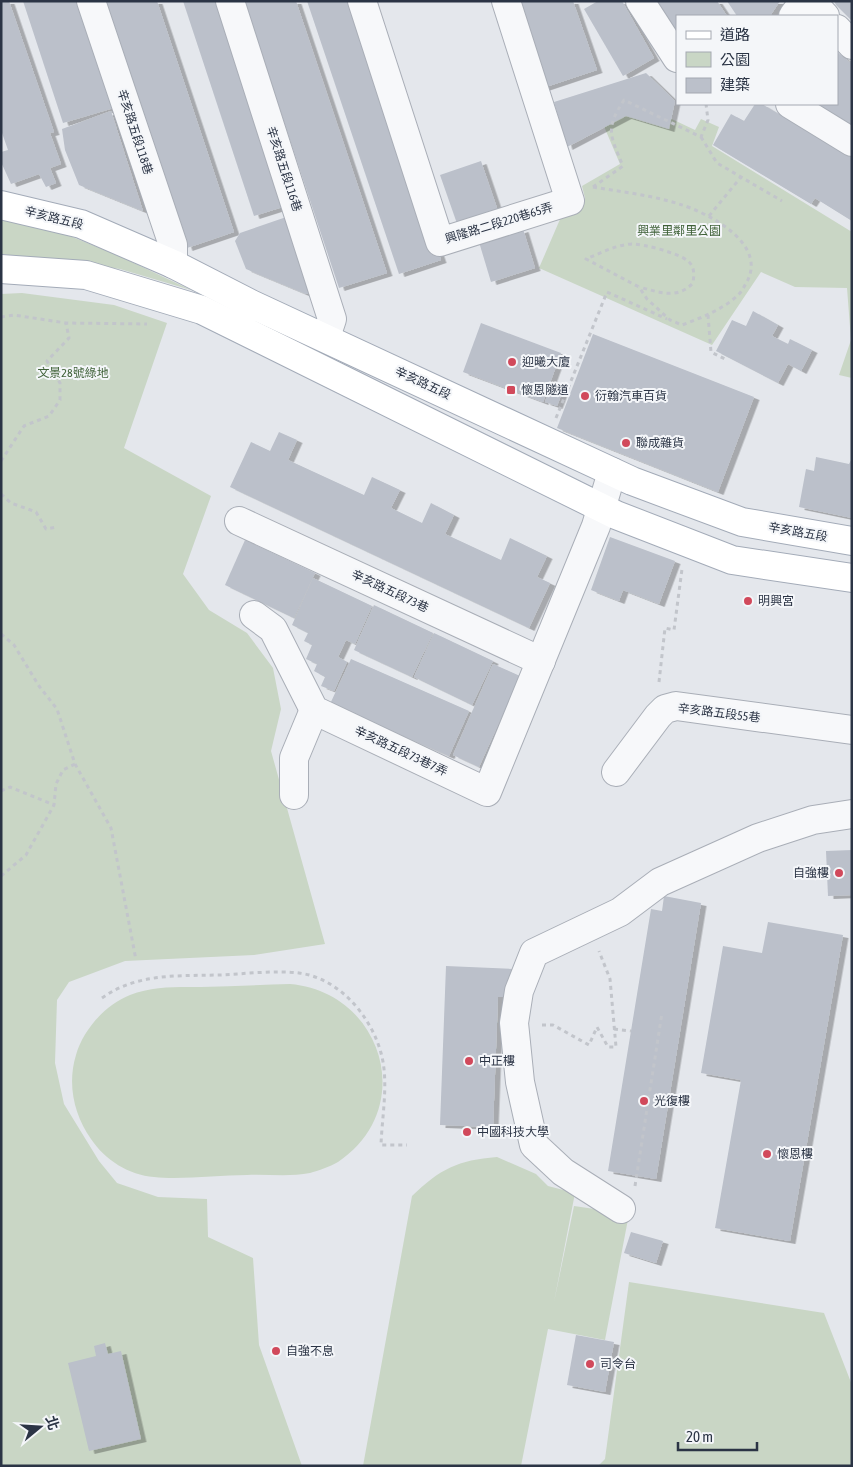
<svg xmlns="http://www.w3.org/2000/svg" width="853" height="1467" font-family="'Asap Condensed','Noto Sans TC',sans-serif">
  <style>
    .green { fill: #c9d6c5 }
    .building { fill: #bbc0ca; filter: url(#shadow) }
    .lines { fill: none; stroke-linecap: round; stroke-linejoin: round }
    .minor-casing { stroke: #a9aeb7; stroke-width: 30 }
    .major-casing { stroke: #a3abb8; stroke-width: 30 }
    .path { stroke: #c2c5cb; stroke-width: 3; stroke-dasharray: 4 4; stroke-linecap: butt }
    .minor { stroke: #f7f8fa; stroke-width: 28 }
    .major { stroke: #fff; stroke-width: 28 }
    .poi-dot { fill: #d1495b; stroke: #f4f6f9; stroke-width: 2 }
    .labels { text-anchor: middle; stroke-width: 4; stroke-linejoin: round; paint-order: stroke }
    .street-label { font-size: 12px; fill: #2b3445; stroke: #f4f6f9 }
    .park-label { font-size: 12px; fill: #3f6138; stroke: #f4f6f9 }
    .poi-label { font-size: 12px; fill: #2b3445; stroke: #f4f6f9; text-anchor: start }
  </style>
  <defs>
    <filter id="shadow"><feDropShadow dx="5.5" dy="3" stdDeviation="0" flood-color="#0004"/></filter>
  </defs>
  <rect width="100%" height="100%" fill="#e4e7ec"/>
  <g class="green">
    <polygon points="623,96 695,130 701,119 719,127 712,146 852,232 852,378 839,375 851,340 847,288 795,287 761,272 712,345 539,268 561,217 580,207 585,198 582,186 620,164 603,124"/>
    <polygon points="1,219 60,232 117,255 191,290 120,269 1,254"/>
    <polygon points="22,293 114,305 167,323 124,448 211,496 183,574 209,610 247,633 273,668 281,709 271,751 325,944 254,955 125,961 69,982 57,1000 55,1063 64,1104 99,1161 117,1183 158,1197 207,1199 208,1237 253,1258 259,1345 302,1466 1,1466 1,294"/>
    <path d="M290,984C383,992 418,1109 338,1162C331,1166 318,1171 310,1173C290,1177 267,1174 247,1175C218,1175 181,1180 154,1177C129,1175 105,1160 91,1139C74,1115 67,1084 76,1055C83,1030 105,1005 130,995C153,986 177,987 201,987C231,986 260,985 290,984Z"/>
    <path d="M497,1157L536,1174L548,1186L575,1193L554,1302L574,1206L629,1214L605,1340L548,1329L521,1466H363L412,1196C440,1169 458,1160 497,1157Z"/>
    <polygon points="629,1282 824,1313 852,1385 852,1466 598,1466 605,1459"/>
  </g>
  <g class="building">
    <polygon points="1,1 9,1 54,132 50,133 61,164 50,168 56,183 46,187 39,174 11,184 1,162 1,152 8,150 1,130"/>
    <polygon points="23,1 81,1 117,107 63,123"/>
    <polygon points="104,1 157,1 234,232 187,248"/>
    <polygon points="183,1 221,1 289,205 254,216"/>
    <polygon points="244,1 296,1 387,273 339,288"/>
    <polygon points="307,1 355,1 441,260 399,274"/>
    <polygon points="509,1 573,1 597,70 540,89"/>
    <polygon points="598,1 622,1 654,58 623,76 584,9"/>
    <polygon points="651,1 717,1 727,16 677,16 677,40"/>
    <polygon points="727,1 780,1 770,16 737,16"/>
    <polygon points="834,1 852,1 852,21 836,5"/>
    <polygon points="837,52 852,64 852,127 814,104 837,104"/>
    <polygon points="646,73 675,101 669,129 626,116 567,147 554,102"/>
    <polygon points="755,104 762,104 852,158 852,221 815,198 811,204 713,145 731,114 744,121"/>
    <polygon points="111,111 143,211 79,185 65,150 62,129"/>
    <polygon points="481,161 501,220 461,235 440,175"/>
    <polygon points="295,214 320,290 306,294 246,269 235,241 240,233"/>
    <polygon points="523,229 535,268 491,282 479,242"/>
    <polygon points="753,311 778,325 772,336 788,344 790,339 812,350 801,371 788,364 778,383 716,351 732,320 746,326"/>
    <polygon points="481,323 561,353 543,402 463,372"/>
    <polygon points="593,334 754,397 718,492 557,428"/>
    <polygon points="551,386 563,390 557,406 545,402"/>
    <polygon points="279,432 297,440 288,460 364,495 372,477 400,490 391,508 422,523 431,503 454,515 445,534 501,560 510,538 547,556 537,577 550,583 529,628 230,487 251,442 270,451"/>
    <polygon points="816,457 849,464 852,458 852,518 799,507 806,469 814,471"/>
    <polygon points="610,537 675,561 659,604 623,590 619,601 591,590"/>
    <polygon points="245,540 315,573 294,618 225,585"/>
    <polygon points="313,578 372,606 355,644 346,640 338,657 347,662 334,691 321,686 325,677 314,671 317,664 306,659 312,645 304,641 308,633 292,625"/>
    <polygon points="374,605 433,633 412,677 354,650"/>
    <polygon points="434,633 493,661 472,705 414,677"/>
    <polygon points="351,659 469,711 449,756 330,704"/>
    <polygon points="493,664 520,676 479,767 453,755"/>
    <polygon points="852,850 852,895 828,896 826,851"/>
    <polygon points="664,896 701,903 656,1179 608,1171 651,909 662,911"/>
    <polygon points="768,922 843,935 790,1241 715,1228 741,1080 701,1073 723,946 762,953"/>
    <polygon points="446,966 513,969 511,997 498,997 493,1127 440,1125"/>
    <polygon points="631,1232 663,1241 656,1263 624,1253"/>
    <polygon points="576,1335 614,1342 605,1392 567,1385"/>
    <polygon points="105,1343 108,1354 121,1351 141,1439 89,1451 68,1363 96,1356 94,1346"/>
  </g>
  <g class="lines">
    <defs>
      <g id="minor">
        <polyline points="91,1 173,245 173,264"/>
        <polyline points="230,1 332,319 326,337"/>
        <polyline points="362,1 440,242 570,201 506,1"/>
        <polyline points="640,1 677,58"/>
        <polyline points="811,1 825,16"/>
        <polyline points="793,16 804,1"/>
        <polyline points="837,29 852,45"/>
        <polyline points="790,104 852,142"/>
        <polyline points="239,521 541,661"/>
        <polyline points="254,615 273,629 314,710 487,792 596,526 612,472"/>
        <polyline points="616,772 658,716 665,709 676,706 852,730"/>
        <polyline points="294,795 294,758 314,710"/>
        <polyline points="621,1209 563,1172 534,1145 520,1082 514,1023 519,991 534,953 620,912 660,882 758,838 813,820 852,814"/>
      </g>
      <g id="major">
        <polyline points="1,205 81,224 173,264 251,304 632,481 742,522 852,541"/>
        <polyline points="1,269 86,275 202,310 616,515 732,560 852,578"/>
      </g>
    </defs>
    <use href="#minor" class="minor-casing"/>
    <use href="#major" class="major-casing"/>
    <g class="path">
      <polyline points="701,137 717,163 782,201"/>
      <path d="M593,187C622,192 651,195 679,204C709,213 771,245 745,285C743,289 740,294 736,297C721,310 701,318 682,325L670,320L647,299L639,287L586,259C601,253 615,245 632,244C644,244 678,253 688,261C695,267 694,275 693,283C677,300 659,292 639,287"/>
      <path d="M593,187L623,166C610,135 605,129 624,100L701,137L708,120L706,104"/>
      <polyline points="709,216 741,177"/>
      <polyline points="708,315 711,352 725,359"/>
      <polyline points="1,317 14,315 66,323 147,324"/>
      <polyline points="556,418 607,292 667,319"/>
      <polyline points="1,461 24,426 49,416 60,400 60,383 47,361 69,338 66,323"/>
      <polyline points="1,494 11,503 36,512 46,529 57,527"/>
      <polyline points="1,634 14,645 39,686 57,709 75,764 111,828 136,960"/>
      <polyline points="659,682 665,628 674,630 682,569"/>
      <polyline points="1,791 10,787 54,805"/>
      <polyline points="1,876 26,855 54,805 56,784 63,770 75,764"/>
      <path d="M102,998C137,973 178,976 219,975C243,974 277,970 299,973C339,978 371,1016 381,1053C389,1081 382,1116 381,1145H407"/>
      <polyline points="542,1025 553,1025 589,1045 597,1027 608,1047 616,1047 610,979 599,951"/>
      <polyline points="614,1029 631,1031"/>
      <polyline points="635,1186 662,1013"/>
    </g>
    <use href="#minor" class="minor"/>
    <use href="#major" class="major"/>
  </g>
  <g class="poi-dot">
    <circle cx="512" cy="362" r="5"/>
    <rect x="506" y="385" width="10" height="10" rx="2.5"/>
    <circle cx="585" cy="396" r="5"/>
    <circle cx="626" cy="443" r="5"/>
    <circle cx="748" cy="601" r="5"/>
    <circle cx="839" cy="873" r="5"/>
    <circle cx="469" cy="1061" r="5"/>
    <circle cx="644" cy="1101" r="5"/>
    <circle cx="467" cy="1132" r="5"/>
    <circle cx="767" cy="1154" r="5"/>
    <circle cx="276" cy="1351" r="5"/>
    <circle cx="590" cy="1364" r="5"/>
  </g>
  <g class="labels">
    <g class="street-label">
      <text transform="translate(135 132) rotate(72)" y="4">辛亥路五段118巷</text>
      <text transform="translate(284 169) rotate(72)" y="4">辛亥路五段116巷</text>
      <text transform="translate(54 218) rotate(14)" y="4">辛亥路五段</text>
      <text transform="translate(499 223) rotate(-17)" y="4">興隆路二段220巷65弄</text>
      <text transform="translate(423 383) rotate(25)" y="4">辛亥路五段</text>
      <text transform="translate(798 532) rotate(10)" y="4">辛亥路五段</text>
      <text transform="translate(390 591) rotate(25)" y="4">辛亥路五段73巷</text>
      <text transform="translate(719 713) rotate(7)" y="4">辛亥路五段55巷</text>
      <text transform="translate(401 751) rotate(25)" y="4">辛亥路五段73巷7弄</text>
    </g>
    <g class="park-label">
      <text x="679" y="235">興業里鄰里公園</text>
      <text x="73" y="377">文景28號綠地</text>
    </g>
    <g class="poi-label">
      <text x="522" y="366">迎曦大廈</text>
      <text x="521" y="394">懷恩隧道</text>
      <text x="595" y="400">衍翰汽車百貨</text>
      <text x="636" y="447">聯成雜貨</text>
      <text x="758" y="605">明興宮</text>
      <text x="829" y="877" text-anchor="end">自強樓</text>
      <text x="479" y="1065">中正樓</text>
      <text x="654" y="1105">光復樓</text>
      <text x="477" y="1136">中國科技大學</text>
      <text x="777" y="1158">懷恩樓</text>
      <text x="286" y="1355">自強不息</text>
      <text x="600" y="1368">司令台</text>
    </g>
  </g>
  <rect width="853" height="1467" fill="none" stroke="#2b3445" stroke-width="5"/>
  <rect x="676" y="15" width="162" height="90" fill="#f4f6f9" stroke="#a4a8b1"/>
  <rect x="686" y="31" width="25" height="8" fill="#ffffff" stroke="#a4a8b1"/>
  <text x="720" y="40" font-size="15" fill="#2b3445">道路</text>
  <rect x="686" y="52" width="25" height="15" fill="#c9d6c5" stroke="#a4a8b1"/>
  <text x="720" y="65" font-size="15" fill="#2b3445">公園</text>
  <rect x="686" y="78" width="25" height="15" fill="#bbc0ca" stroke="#a4a8b1"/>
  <text x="720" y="90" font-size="15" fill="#2b3445">建築</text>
  <g transform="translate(40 1427) rotate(72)" stroke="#f4f6f9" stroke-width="4" paint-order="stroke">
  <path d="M0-4L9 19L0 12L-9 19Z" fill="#2b3445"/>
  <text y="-8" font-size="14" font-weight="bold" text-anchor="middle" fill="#2b3445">北</text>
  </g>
  <path d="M678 1442v8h79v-8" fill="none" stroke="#2b3445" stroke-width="2.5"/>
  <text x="686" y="1442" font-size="15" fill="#2b3445" stroke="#f4f6f9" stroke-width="4" paint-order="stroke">20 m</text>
</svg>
